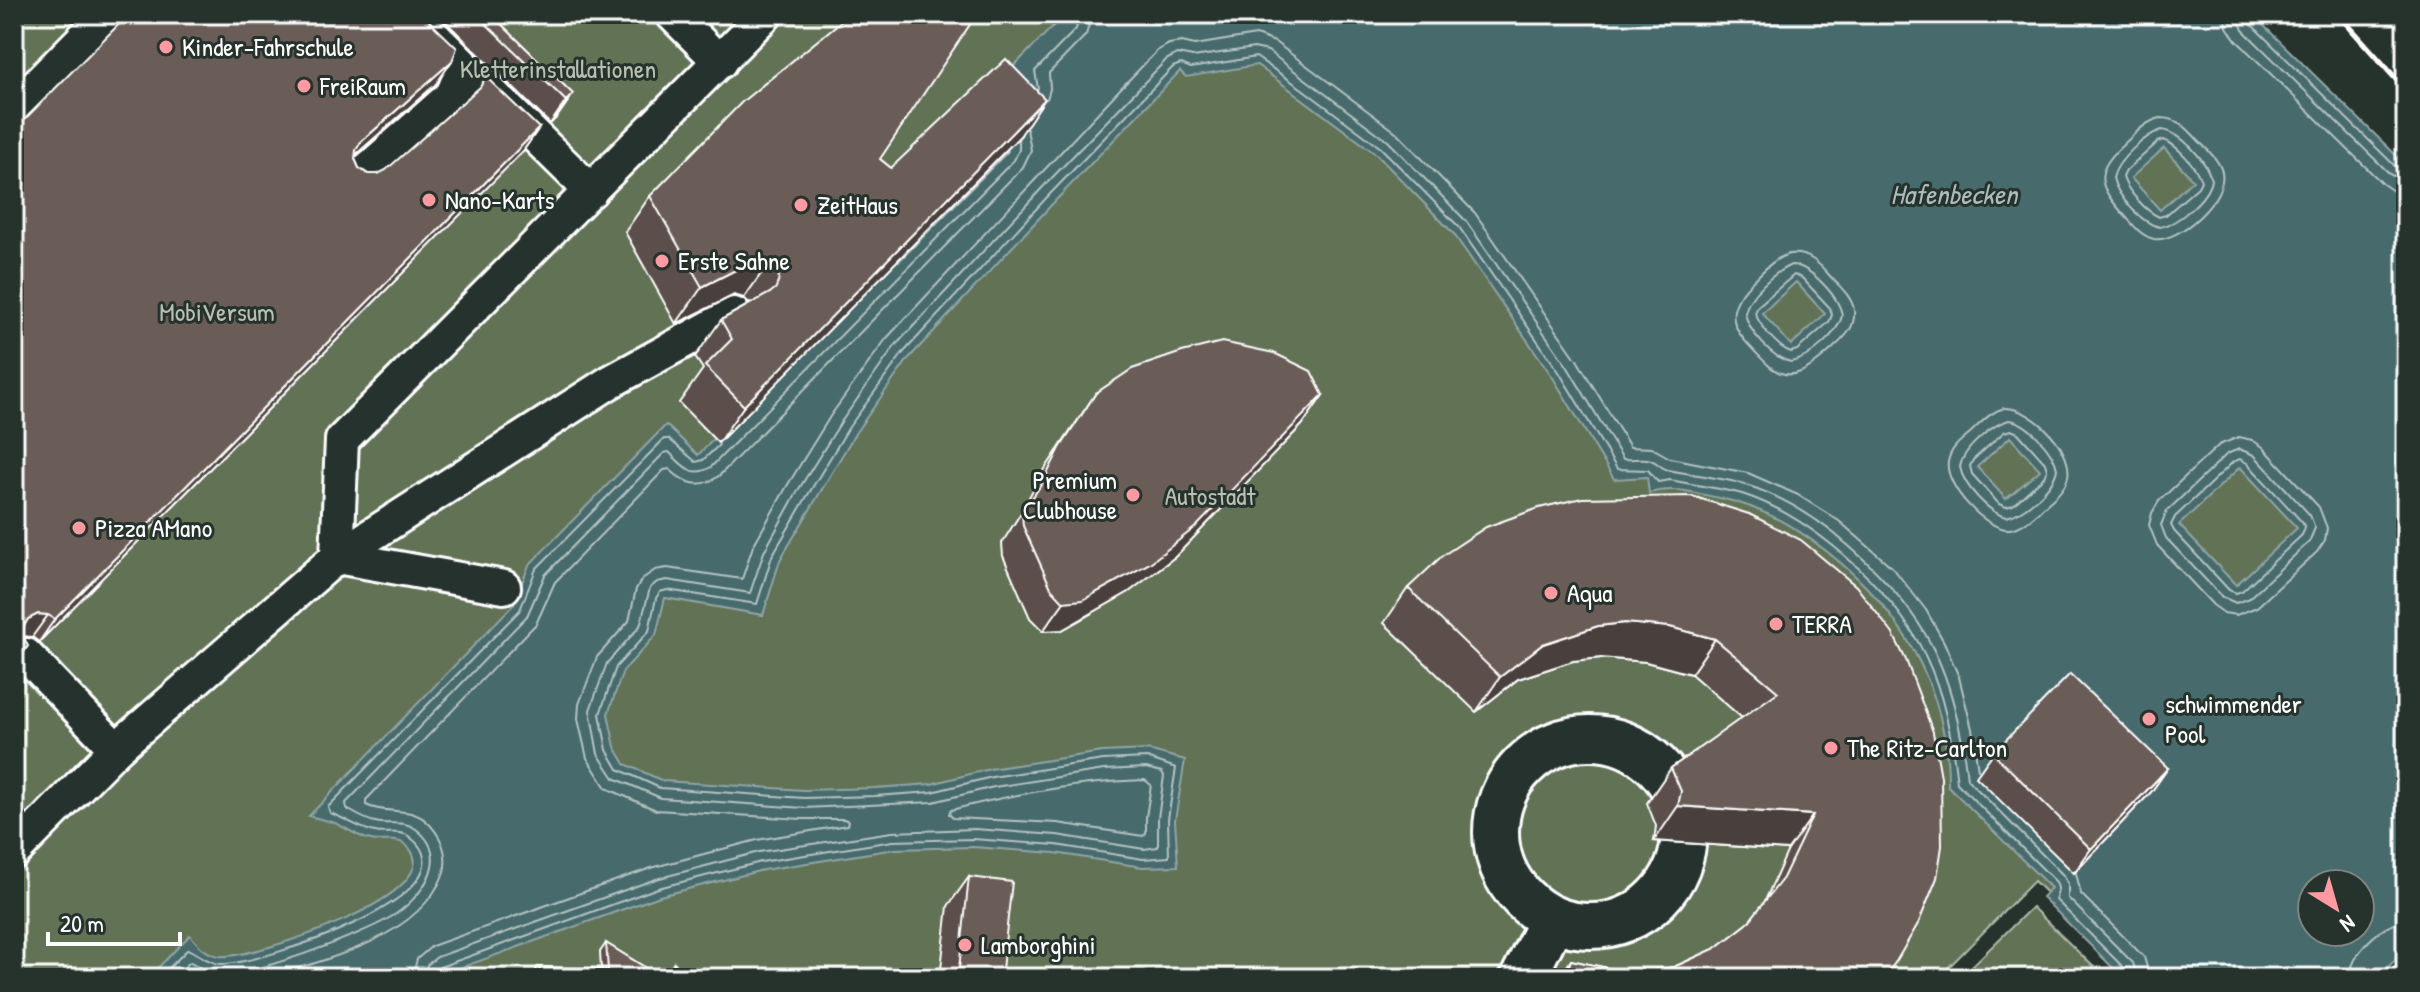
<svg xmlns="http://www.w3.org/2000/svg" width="2420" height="992" font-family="'Patrick Hand',sans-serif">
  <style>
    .green { fill: #627255; stroke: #b0b8aa; stroke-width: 2; fill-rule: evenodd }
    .water { fill: #476a6c; stroke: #91a6a7; stroke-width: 2; fill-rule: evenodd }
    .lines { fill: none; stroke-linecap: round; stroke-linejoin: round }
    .shore { stroke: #b5c3c4; stroke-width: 2 }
    .pedestrian-casing { stroke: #fff; stroke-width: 38 }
    .minor-casing { stroke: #fff; stroke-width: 50 }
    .pedestrian { stroke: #26332d; stroke-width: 32 }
    .minor { stroke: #26332d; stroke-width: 44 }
    .rail { stroke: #fff; stroke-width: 6 }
    .wall { fill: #5b504c; stroke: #fff; stroke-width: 2 }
    .shaded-wall { fill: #4a413e; stroke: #fff; stroke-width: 2 }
    .building { fill: #6a5d58; stroke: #fff; stroke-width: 2 }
    .poi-dot { fill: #ff9aa2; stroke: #26332d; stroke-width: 3 }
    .labels { text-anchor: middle; stroke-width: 6; stroke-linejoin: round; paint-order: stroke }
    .poi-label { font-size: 26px; fill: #fff; stroke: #26332d; text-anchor: start }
    .park-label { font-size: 26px; fill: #b8c0b2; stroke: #26332d }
    .water-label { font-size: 28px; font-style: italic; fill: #acbcbd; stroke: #26332d }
  </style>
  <rect width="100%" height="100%" fill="#26332d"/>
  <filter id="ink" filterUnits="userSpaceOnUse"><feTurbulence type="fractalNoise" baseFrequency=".0125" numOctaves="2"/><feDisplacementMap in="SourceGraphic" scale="16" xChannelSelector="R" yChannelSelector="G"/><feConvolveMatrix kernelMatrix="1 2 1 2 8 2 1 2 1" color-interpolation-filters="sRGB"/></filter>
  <g filter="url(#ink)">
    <g class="green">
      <path d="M14,14H2177L2406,933L2134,978L2034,881L1938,978H14ZM2312,884H2360V932H2312Z"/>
      <polygon points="2032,907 2105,978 1960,978"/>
    </g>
    <path class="water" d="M1065,14H2252L2406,165V949L2377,978H2123L2042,897L2051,888L1948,786C1949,697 1908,621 1842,564C1806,533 1767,508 1720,498C1694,493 1675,486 1649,493L1647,477L1614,479L1552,376L1453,233L1376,154L1257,65L1186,77L1180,71L1056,200L909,358L856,432L780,560L763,615L665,598L656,635L623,671L608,714L615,747L625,764L663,781L804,790L875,788L931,784L990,769L1102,752L1148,750L1185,760L1175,820L1178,866L1142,867L1055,853L973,847L895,849L763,870L660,896L432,978H148L190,935C198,945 206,954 219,956C251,960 459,892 406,845C397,837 383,843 371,840C357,837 346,827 332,822C325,820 316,818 309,816L514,604L529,565L666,425L698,455L1002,146L1008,72ZM2164,148L2193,180L2160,210L2131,178ZM1796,282L1825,314L1791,345L1762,313ZM2010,437L2040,470L2006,499L1977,467ZM2240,467L2297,528L2236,585L2179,525ZM2312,884H2360V932H2312Z"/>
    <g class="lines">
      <g class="shore">
        <polyline points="2225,14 2227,27 2235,39 2383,184 2393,191 2406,192"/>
        <polyline points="2237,14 2243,30 2391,175 2406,180"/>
        <polyline points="2247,14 2250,23 2397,168 2406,170"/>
        <polyline points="1038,89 1035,71 1076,29 1080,14"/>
        <polyline points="1047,99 1050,89 1049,73 1086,35 1092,14"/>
        <path d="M2161,118C2177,118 2186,127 2196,138C2205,148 2219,159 2222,172C2228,198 2179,243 2154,239C2141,236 2134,226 2126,217C2097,185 2092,173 2126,142C2137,132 2146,121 2161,118Z"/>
        <path d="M2162,130C2181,132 2208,162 2211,180C2208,198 2178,224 2160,227C2142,224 2117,196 2113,178C2117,160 2145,135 2162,130Z"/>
        <path d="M2164,140C2177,145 2197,167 2201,181L2198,187L2166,215L2159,217C2146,211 2127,191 2123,177L2126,171L2158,142Z"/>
        <path d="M1789,254C1808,252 1818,262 1830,276C1839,286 1852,296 1854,310C1856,329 1843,339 1830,351C1812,367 1790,387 1767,364C1736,333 1716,315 1755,279C1765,269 1775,258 1789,254Z"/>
        <polyline points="899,261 1008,151"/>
        <path d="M1791,265C1810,265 1839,297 1842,315C1839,333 1809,359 1791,362C1773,359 1748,331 1745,313C1748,295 1775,272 1791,265Z"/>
        <path d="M1794,275L1802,278L1830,308L1832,315L1829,322L1797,350L1791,352C1778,348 1760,326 1755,313L1758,306Z"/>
        <path d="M2004,408C2032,406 2080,455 2066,483C2062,493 2052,499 2045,506C2035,515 2024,527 2010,529C1986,531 1944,485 1948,462C1950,449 1960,441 1970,433C1981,423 1990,412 2004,408Z"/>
        <path d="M2009,420C2027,421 2054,451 2057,469C2054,487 2024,514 2006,517C1989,513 1963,485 1960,467C1963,449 1991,425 2009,420Z"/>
        <polygon points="2011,430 2018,433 2045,463 2047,470 2044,477 2013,505 2006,507 1999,504 1972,474 1970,466 1973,460 2004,432"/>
        <polygon points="2239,437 2252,440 2263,447 2319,507 2327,528 2325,540 2317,552 2257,607 2236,615 2224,613 2213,605 2157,545 2149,525 2152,513 2159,501 2219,445"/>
        <polygon points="2239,449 2254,455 2310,515 2315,528 2309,542 2249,598 2236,603 2222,597 2166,538 2161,525 2167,511 2227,454"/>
        <polygon points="2240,459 2247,463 2302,522 2305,528 2302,535 2242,591 2236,593 2229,590 2174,531 2171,525 2175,517 2233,462"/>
        <path d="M1145,780L1151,785L1146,817V833L1143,836L1058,823L953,818L949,814L951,810C1014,794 1080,782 1145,780Z"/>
        <polyline points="2076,873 2081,894 2144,957 2150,978"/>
        <path d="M159,978L188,949C199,954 208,963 221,964C257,965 483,894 410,837C400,829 387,835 375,832C359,829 345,818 330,813L328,807L520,610L536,569L664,439H669L696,462L703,460L719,445"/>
        <path d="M173,978L190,962C199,966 207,973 218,974C250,977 362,935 391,917C421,899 453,857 416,829C402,819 389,826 375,822C365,820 356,814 347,809L346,803L527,616L545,575L664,453L669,452C682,465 692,479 711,467L1014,160L1019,150V140"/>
        <path d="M261,978C321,962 418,939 443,875C450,855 441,834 425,820C407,806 386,815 366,805V800L536,624L555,582L664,470L669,469C685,484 701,490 720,475L1023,167L1031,150L1027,129"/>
        <polyline points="412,978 417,959 432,946 651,868 757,840 847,825 848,821 844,819 802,819 656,810 606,788 587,758 578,719 579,704 597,657 629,621 636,589 642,579 655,570 667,568 742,579 753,546 787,486 831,415 886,339 1121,88 1158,50 1169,44 1182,42 1195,45 1256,35 1275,42 1396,132 1475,213 1577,360 1630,447 1652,448 1670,458 1748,473 1798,495 1839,521 1893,568 1926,610 1944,642 1959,677 1972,729 1978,770"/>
        <path d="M424,978L427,965L437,957L656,879L759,852L892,832L974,829L1057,835L1144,849L1158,847V818L1164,776L1162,772L1146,768L1104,770L994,787L933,802L804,808L661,798L614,778L598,754L590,710L607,663L640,626L650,588L657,582L667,580L750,593L764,552L797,492L841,422L895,346L1043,187L1166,60L1177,54L1193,57L1254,48L1268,51L1388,141L1466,221L1567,366L1623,459C1631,460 1639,458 1647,459C1656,460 1660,468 1668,470C1693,475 1721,477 1746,485C1784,497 1820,520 1850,547C1929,616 1956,676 1967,779L2063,875L2068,884V898L2133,963L2138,978"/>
        <path d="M434,978L435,971L440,967L658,888L761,862L893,841L973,839L1056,845L1143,859L1169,857L1168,819L1176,768L1147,758L1103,760L992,777L932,792L875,796L804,798L660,788L618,769L607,750L600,714L616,667L649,631L656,598L660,592L667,590L757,604L772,556L806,498L849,427L903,353L1050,194L1173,67L1181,64L1191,68L1256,57L1301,88L1381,148L1459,227L1559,372L1617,469L1648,470L1658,482L1670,480C1694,485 1719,488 1742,494C1780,506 1815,530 1845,556C1923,624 1946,683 1957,783L2056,882L2058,888L2056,900L2125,969L2128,978"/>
        <path d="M2350,978C2351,953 2381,923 2406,922"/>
      </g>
      <defs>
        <g id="pedestrian">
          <polyline points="411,14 591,191"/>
          <polyline points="672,14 720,62"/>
          <polyline points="14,108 107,14"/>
          <polyline points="358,178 452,95 464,67"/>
          <polyline points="504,587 337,557 342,440 766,14"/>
          <polyline points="26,655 116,749"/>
          <polyline points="14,852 116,749 337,557 610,382 734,314"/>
        </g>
        <g id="minor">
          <circle cx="1590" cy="832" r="94"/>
          <polyline points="1523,978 1552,920"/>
        </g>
      </defs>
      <use href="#pedestrian" class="pedestrian-casing"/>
      <use href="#minor" class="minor-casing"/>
      <use href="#pedestrian" class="pedestrian"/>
      <use href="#minor" class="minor"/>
      <polyline class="rail" points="2338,14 2406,90"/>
    </g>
    <g class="wall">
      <polygon points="129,14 436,84 355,155 355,159 359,168 368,174 378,174 539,128 523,151 39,642 32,637 23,637 14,667"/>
      <polygon points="438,14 491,14 573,94 557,117 550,124"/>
      <polygon points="2393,14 2406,14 2406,27"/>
      <polygon points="1020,136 718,443 679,403 703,369 695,357 721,320 750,304 744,298 734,295 676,324 625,232 650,196 880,159 891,168"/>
      <polygon points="1096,393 1323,395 1302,425 1176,556 1129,592 1062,630 1043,631 1030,618 1003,556 1002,543 1022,511 1039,478"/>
      <polygon points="1749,514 1885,978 1559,978 1571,960 1630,973 1674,967 1716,948 1747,924 1764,903 1788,850 1654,841 1656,826 1647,803 1671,768 1742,718 1691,674 1646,662 1601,658 1573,661 1518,679 1476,712 1384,623 1408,588"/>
      <polygon points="1993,753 2168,768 2151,792 2074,873 1976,777"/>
      <polygon points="969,877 1001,978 940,978 948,906"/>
      <polygon points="606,943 662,978 534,978 532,976 538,967 601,969 600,952"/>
    </g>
    <g class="shaded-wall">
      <polygon points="452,61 436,84 345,164 361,142"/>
      <polygon points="573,94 557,117 550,124 566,101"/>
      <polygon points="1045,99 1020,136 718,443 744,406"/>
      <polygon points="539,128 523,151 39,642 55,619"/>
      <polygon points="759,258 770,261 744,298 734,295 676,324 702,287"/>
      <polygon points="1323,395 1302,425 1176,556 1129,592 1062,630 1043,631 1064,602"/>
      <polygon points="38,614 48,615 32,637 22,636 14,641 28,619"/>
      <polygon points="1625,623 1670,627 1715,639 1691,674 1646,662 1601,658 1573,661 1518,679 1476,712 1500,677 1543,644 1598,626"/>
      <polygon points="28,646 14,667 14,661"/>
      <polygon points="2168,768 2151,792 2074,873 2091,849"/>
      <polygon points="1678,806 1813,815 1788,850 1654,841"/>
    </g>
    <g class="building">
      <polygon points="129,14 422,14 457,48 452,61 361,142 356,150 355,159 359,168 368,174 378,174 386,170 480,87 486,77 539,128 55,619 48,615 38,614 28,619 23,628 23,636 28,646 14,661 14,130"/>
      <polygon points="476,14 491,14 573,94 566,101"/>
      <polygon points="850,14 977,14 880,159 891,168 1006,59 1045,99 744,406 705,366 732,339 721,320 770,293 776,288 779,278 777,269 770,261 759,258 702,287 650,196 743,101"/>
      <polygon points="1222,342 1274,353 1311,371 1323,395 1197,526 1150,563 1083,600 1064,602 1051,588 1023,526 1022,513 1043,482 1060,448 1096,393 1132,369 1182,352"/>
      <polygon points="1692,496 1749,514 1801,540 1856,586 1893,634 1906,660 1933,732 1941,777 1942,846 1937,878 1919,922 1897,960 1884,978 1565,978 1571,960 1630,973 1674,967 1716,948 1747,924 1783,878 1813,815 1678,806 1681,791 1671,768 1778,692 1715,639 1670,627 1625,623 1598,626 1543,644 1500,677 1408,588 1442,556 1486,527 1539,508 1582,498"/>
      <polygon points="2070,674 2168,768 2091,849 1993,753"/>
      <polygon points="969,877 1012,882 1001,978 958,978"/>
      <polygon points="606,943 662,978 546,978 538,967 608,970"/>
      <polygon points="674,962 687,978 664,978"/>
    </g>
  </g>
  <g class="poi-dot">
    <circle cx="166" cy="47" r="8"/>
    <circle cx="304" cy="86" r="8"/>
    <circle cx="429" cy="200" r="8"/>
    <circle cx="801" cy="205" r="8"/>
    <circle cx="662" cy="261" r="8"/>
    <circle cx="1133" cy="495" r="8"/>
    <circle cx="79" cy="528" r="8"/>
    <circle cx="1551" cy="593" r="8"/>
    <circle cx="1776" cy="624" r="8"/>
    <circle cx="2149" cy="719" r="8"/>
    <circle cx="1831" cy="748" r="8"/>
    <circle cx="965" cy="945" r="8"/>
  </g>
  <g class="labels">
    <g class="poi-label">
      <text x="182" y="56">Kinder-Fahrschule</text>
      <text x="320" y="95">FreiRaum</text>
      <text x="445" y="209">Nano-Karts</text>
      <text x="817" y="214">ZeitHaus</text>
      <text x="678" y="270">Erste Sahne</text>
      <text x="1117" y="489" text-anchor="end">Premium<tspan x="1117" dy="30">Clubhouse</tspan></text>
      <text x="95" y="537">Pizza AMano</text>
      <text x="1567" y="602">Aqua</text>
      <text x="1792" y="633">TERRA</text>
      <text x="2165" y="713">schwimmender<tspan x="2165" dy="30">Pool</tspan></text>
      <text x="1847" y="757">The Ritz-Carlton</text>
      <text x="981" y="954">Lamborghini</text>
    </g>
    <g class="park-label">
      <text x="558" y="78">Kletterinstallationen</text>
      <text x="217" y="321">MobiVersum</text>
      <text x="1210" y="505">Autostadt</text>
    </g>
    <g class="water-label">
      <text x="1954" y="204">Hafenbecken</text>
    </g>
  </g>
  <rect width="2420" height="992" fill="none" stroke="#26332d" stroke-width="48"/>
  <rect x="24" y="24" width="2372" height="944" fill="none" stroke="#fff" stroke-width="3" filter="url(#ink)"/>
  <g transform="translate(2336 908) rotate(143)"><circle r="38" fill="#26332d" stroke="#7d8581" stroke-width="2"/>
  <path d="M0-6L14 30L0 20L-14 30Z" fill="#ff9aa2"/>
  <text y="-12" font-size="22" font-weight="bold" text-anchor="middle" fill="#ffffff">N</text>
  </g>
  <path d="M48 932v12h132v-12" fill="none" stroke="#ffffff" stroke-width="4"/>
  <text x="60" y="932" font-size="24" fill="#ffffff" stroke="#26332d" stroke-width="6" paint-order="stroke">20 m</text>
</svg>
